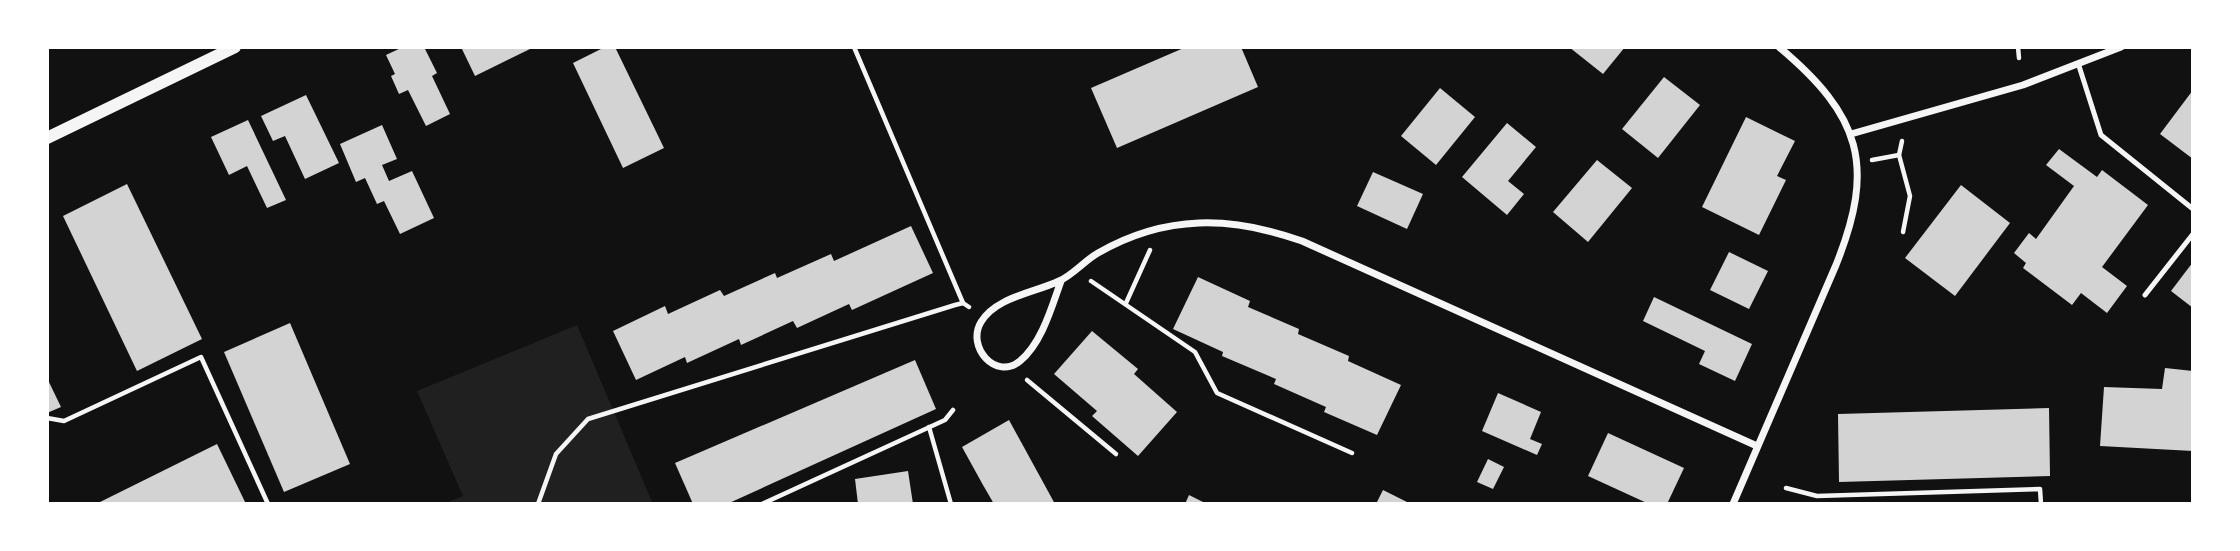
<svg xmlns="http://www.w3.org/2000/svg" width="2240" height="551" font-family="Poppins,sans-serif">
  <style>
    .green { fill: #202020 }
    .building { fill: #d3d3d3 }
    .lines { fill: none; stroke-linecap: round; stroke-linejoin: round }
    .path { stroke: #f5f5f5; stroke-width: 4.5 }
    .service { stroke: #f5f5f5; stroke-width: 5 }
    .minor { stroke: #f5f5f5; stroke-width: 7 }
    .tertiary { stroke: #f5f5f5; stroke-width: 12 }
  </style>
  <rect width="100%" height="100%" fill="#111"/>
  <polygon class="green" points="577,325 653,504 443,504 463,496 417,391"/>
  <g class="building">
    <polygon points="403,47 424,47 437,73 432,76 450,114 426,126 408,90 399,94 391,76 395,74 386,55"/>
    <polygon points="461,47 529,47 530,49 475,76"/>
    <polygon points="605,47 615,47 664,148 623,168 573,63"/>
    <polygon points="1186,47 1241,47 1258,87 1117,148 1091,88"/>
    <polygon points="1569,47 1625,47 1603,74"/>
    <polygon points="1664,77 1700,105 1658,158 1622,129"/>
    <polygon points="1440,88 1475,117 1436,165 1401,136"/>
    <polygon points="2193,90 2193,159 2160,134"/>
    <polygon points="306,95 339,163 305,179 285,136 273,141 261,116"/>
    <polygon points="1746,117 1795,141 1777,176 1786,180 1759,235 1702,207"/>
    <polygon points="248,120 286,200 267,208 247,166 229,175 211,137"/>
    <polygon points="1507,123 1536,147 1508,181 1524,194 1507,215 1462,177"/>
    <polygon points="382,125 397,159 382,165 389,181 412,171 434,218 400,234 384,201 377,204 365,178 356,182 340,144"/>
    <polygon points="2059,149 2097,177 2102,170 2148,205 2102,267 2127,286 2107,313 2081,293 2072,305 2023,268 2026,263 2014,253 2029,233 2036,239 2074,186 2046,165"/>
    <polygon points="1597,160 1632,188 1588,242 1553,212"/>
    <polygon points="1373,172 1423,194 1407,229 1357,206"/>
    <polygon points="127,184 202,339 137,371 63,216"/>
    <polygon points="1961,185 2010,223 1955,296 1905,258"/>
    <polygon points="911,226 933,273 852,310 849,304 797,328 793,321 741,345 739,339 687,363 685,357 636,380 613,331 665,306 668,314 720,290 724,296 775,273 777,278 831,254 834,261"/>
    <polygon points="1729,252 1768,271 1749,309 1710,290"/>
    <polygon points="2193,262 2193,308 2171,291"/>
    <polygon points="1198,277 1250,301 1248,307 1299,329 1298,334 1349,356 1348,361 1401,385 1377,435 1324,412 1326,407 1274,384 1276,379 1222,356 1223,352 1173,329"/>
    <polygon points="1654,297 1752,344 1735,381 1699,364 1705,351 1643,321"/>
    <polygon points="290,323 350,464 284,492 224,352"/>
    <polygon points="1092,331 1138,369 1134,374 1177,412 1138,456 1092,416 1097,411 1054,374"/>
    <polygon points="915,360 936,409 727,504 693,504 675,463"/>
    <polygon points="2165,368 2193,371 2193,451 2100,446 2104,387 2162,389"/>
    <polygon points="47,378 61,407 47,413"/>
    <polygon points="1498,393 1541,412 1530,439 1542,444 1537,455 1482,431"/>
    <polygon points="2049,408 2050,476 1839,482 1838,414"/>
    <polygon points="1009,420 1055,504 994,504 983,485 962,447"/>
    <polygon points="1608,433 1684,468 1667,504 1649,504 1588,476"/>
    <polygon points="217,444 246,504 96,504"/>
    <polygon points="1488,459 1504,467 1493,489 1477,482"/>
    <polygon points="908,471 913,504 858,504 855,479"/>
    <polygon points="1383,490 1411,504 1376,504"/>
    <polygon points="1189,495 1207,504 1185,504"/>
  </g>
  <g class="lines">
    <g class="path">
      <polyline points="854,47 963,303"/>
      <polyline points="2018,47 2019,58"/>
      <polyline points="1902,141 1899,155 1910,196 1903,232"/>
      <polyline points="1872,160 1899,155"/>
      <polyline points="1091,281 1195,352 1217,393 1352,453"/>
      <polyline points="1126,303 1150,250"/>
      <polyline points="1027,380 1116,454"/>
      <polyline points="47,418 64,421 201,357 268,504"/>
      <polyline points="929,427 951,504"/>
      <polyline points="1786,488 1817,496 2040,489 2041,504"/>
      <polyline points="538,504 556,454 588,419 955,305 963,303 969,307"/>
      <polyline points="762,504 945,420 953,410"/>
    </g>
    <g class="service">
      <polyline points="2079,66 2101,135 2193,209"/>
      <polyline points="2145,295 2193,234"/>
    </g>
    <g class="minor">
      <polyline points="1851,134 2023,85 2121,47"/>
      <path d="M1061,281C1052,306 1042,343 1020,361C996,381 966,347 981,322C996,297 1034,293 1059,281C1073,275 1084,261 1098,253C1166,214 1231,216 1302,241L1757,446"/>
      <path d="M1733,504L1836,265C1876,165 1861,116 1779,47"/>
    </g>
    <polyline class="tertiary" points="47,138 235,47"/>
  </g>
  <rect width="2240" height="551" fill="none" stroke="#ffffff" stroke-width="98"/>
</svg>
